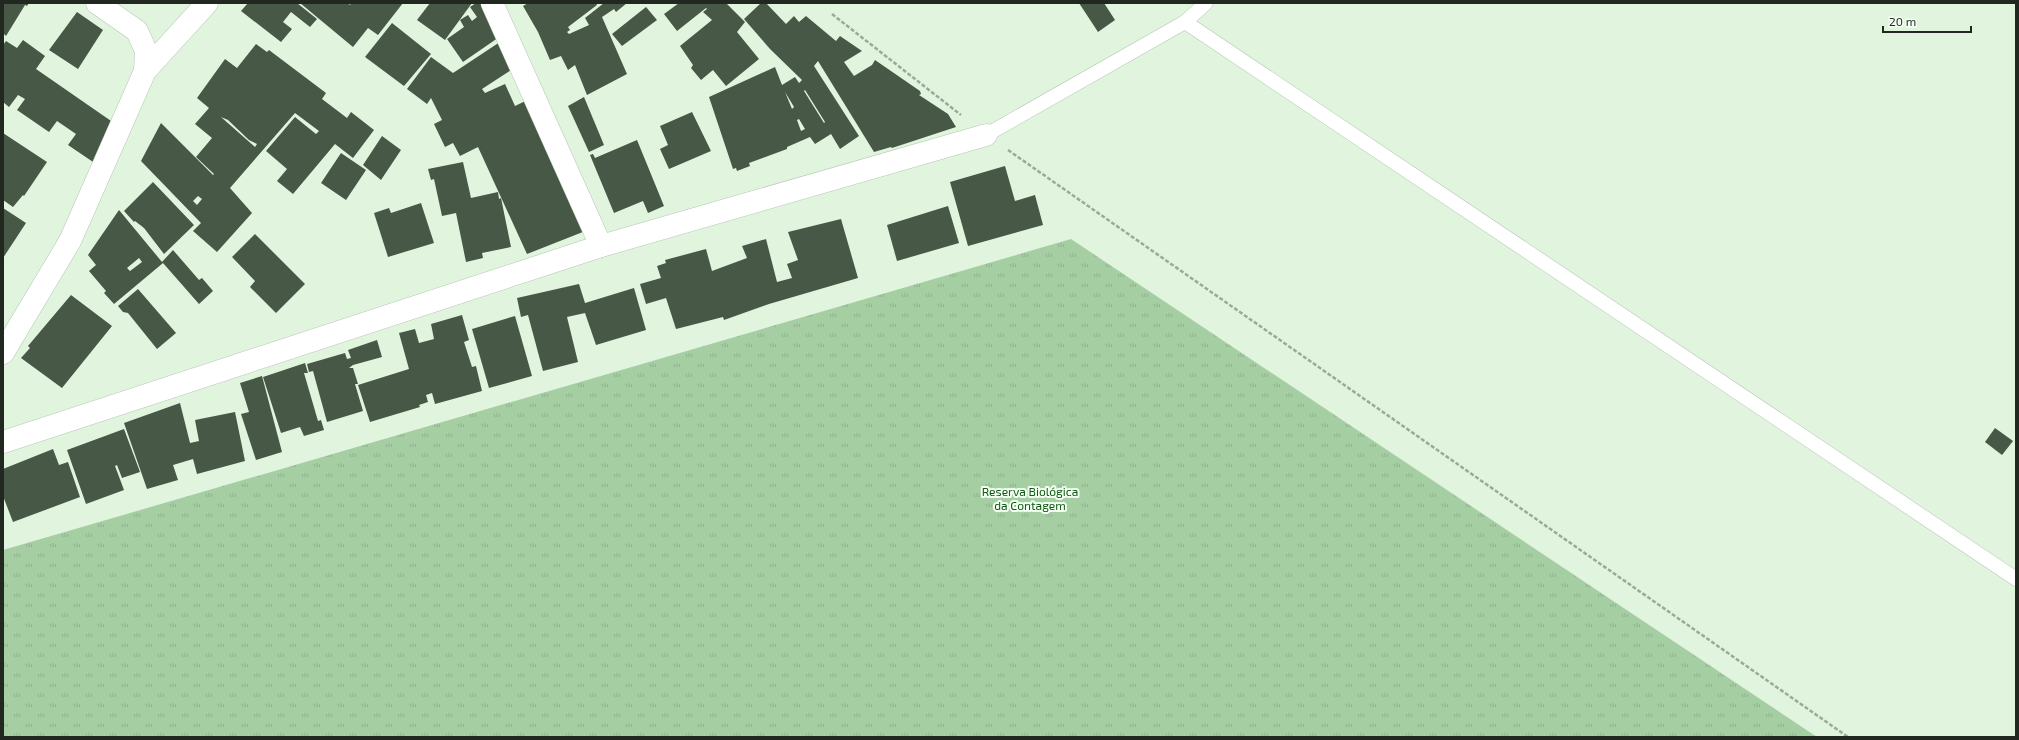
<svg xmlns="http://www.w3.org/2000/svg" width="2019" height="740" font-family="'Exo 2',sans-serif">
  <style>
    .park { fill: url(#park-tufts) }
    .building { fill: #475846; fill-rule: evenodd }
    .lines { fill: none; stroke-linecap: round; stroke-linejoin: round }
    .service-casing { stroke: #b4c8b3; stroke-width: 15 }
    .minor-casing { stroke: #b4c8b3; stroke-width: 23 }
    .path { stroke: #9aaa99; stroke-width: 2.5; stroke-dasharray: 4 2; stroke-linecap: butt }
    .service { stroke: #fff; stroke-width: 14 }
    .minor { stroke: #fff; stroke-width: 22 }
    .labels { text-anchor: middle; stroke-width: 4; stroke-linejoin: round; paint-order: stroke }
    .park-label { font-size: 12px; fill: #0f5813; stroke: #f3fff2 }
  </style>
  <defs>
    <pattern id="park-tufts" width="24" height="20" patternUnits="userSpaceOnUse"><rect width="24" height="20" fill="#a5cfa3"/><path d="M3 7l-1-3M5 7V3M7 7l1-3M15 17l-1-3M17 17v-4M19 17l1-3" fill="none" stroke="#8eb28c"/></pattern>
  </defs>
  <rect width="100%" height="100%" fill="#e0f4de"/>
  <polygon class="park" points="1071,239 1817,737 3,737 3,550"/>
  <g class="building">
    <polygon points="3,3 29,3 27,6 25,5 6,36 4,34 3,36"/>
    <polygon points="248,3 297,3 317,19 310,27 291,12 283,22 292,29 281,42 241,11"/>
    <polygon points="300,3 348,3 350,5 351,3 403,3 378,35 368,28 353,47"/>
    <polygon points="430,3 472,3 445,40 417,20"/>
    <polygon points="476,3 489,3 508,31 463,62 447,39 464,27 460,20 468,15 472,21 477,17 470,7"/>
    <polygon points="528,3 596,3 597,5 568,27 570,30 567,32 569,34 589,25 585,18 604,3 627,3 616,12 614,9 602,17 627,74 587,95 575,65 568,70 561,56 550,60 538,32 523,6"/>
    <polygon points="679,3 726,3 745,22 737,32 759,59 726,86 713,70 701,80 691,68 693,65 680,46 712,20 703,12 707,9 706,8 677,31 664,14"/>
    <path d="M761,3H766L786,24L794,16L799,22L806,16L836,41L840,36L862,51L844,62L854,76L872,65L875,60L920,91L921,94L919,95L948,114L956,127L892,148L891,147L874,152L818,61L814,66L859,136L840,149L831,134L815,144L810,137L787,147V149L749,163L750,166L737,171L736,168L733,169L709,97L775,67L782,85L795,77L799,83L802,80L770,49L744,19ZM805,90L825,122L824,123L804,91ZM785,92L794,107L792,109ZM799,119L805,129L801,131L797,120Z"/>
    <polygon points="1079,3 1104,3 1115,20 1098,32"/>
    <polygon points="646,7 657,20 622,46 612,34"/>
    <polygon points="77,12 103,30 78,69 49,50"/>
    <polygon points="392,23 431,54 404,86 365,57"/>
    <polygon points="509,36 525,61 482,89 485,93 505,84 515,106 540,94 593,228 527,254 478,147 460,156 453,143 445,147 434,124 442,120 431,98 427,104 407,89 431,57 453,73"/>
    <polygon points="23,40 45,56 36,69 114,123 96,164 68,145 76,134 57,121 49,132 17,110 25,99 18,95 9,107 3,102 3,45 6,41 17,48"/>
    <path d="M256,44L267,52L269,50L326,93L322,99L347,118L351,112L374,130L353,158L335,144L293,194L277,181L287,169L266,151L295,117L316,134L319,131L295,113L230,188L252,213L217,252L193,231L201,223L141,161L161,123L213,175L214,174L196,157L212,138L195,124L209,108L197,98L225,59L237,68ZM221,117L228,120L249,140L257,144L255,147ZM198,196L202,199L197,205L193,201Z"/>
    <polygon points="584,97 604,145 589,152 568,106"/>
    <polygon points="692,112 711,151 669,169 660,149 668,145 660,126"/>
    <polygon points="3,133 47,162 24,196 23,195 13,207 3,200"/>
    <polygon points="382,136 401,150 381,180 363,165"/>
    <polygon points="637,140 664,206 648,213 643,201 614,213 590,155 593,154 595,158"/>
    <polygon points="341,153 366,170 346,200 321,183"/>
    <polygon points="463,162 471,198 498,192 499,199 501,198 511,247 482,253 483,258 466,262 456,213 442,216 434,179 431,180 428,169"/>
    <polygon points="1005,166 1015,201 1035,195 1043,225 968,246 950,182"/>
    <polygon points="153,182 194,225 164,254 144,228 135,221 134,222 124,211"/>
    <polygon points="421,203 434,243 388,257 374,213 389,208 391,213"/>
    <polygon points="948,206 959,243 897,261 887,225"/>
    <polygon points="3,208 26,223 3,258"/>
    <path d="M119,210L162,262L173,250L199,280L202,278L213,291L199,304L163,263L114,304L104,293L106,291L89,271L96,265L88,255ZM139,258L142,262L130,271L127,268Z"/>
    <polygon points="841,219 858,278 769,304 724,320 723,317 676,329 666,298 646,304 640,284 661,278 657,266 666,263 665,260 706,249 712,271 747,258 742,246 766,239 777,282 792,278 787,264 798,260 788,232"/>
    <polygon points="255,234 305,284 276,313 250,287 255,281 232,257"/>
    <polygon points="579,284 585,303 634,288 646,330 596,345 585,313 567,317 578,362 543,371 528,315 521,317 517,298"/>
    <polygon points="138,289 176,333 157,349 128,313 123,312 118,306"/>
    <polygon points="71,295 112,326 62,388 21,358 30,348 28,346"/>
    <polygon points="462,315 469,340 464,342 472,367 476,366 482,391 435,404 432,393 426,395 428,402 419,405 420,407 370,422 358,385 409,369 399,333 415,329 419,343 434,339 431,324"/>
    <polygon points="515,316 532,376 489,388 472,329"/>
    <polygon points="377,340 382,357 353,365 349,368 353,368 358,384 355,384 363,411 327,422 313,371 309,372 307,364 345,353 347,359 351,358 348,350"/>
    <polygon points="305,363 308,373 304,373 318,421 321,420 324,430 304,436 300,427 281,433 263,377"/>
    <polygon points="262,376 282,452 256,460 241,414 249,412 240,383"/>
    <polygon points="180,403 190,443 199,441 195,420 235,412 245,461 197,474 193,459 173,465 178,480 147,489 124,423"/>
    <polygon points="1995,428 2013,441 2002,455 1985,442"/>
    <polygon points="124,429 140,472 122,478 117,465 115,466 124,490 86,504 67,450"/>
    <polygon points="53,449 59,465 68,462 80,497 13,522 3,496 3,469"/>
  </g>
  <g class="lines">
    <defs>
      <g id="service">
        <polyline points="1185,22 2016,579"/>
        <polyline points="986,135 1185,22 1206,3"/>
      </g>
      <g id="minor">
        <polyline points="492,3 601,246"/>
        <polyline points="145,71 207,3"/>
        <polyline points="3,353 70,241 145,71 146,51 137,31 97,3"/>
        <polyline points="3,442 601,246 986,135"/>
      </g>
    </defs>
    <use href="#service" class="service-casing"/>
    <use href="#minor" class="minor-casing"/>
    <g class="path">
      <polyline points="832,14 961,115"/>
      <polyline points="1008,150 1848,737"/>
    </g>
    <use href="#service" class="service"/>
    <use href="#minor" class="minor"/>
  </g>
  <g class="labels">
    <g class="park-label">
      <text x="1030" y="496">Reserva Biológica<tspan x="1030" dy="14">da Contagem</tspan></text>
    </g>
  </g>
  <rect width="2019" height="740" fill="none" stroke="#202820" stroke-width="8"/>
  <path d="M1883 26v6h88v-6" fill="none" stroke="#202820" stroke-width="2"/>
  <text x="1889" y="26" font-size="12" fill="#202820" stroke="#f3fff2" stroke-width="3" paint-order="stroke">20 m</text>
</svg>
